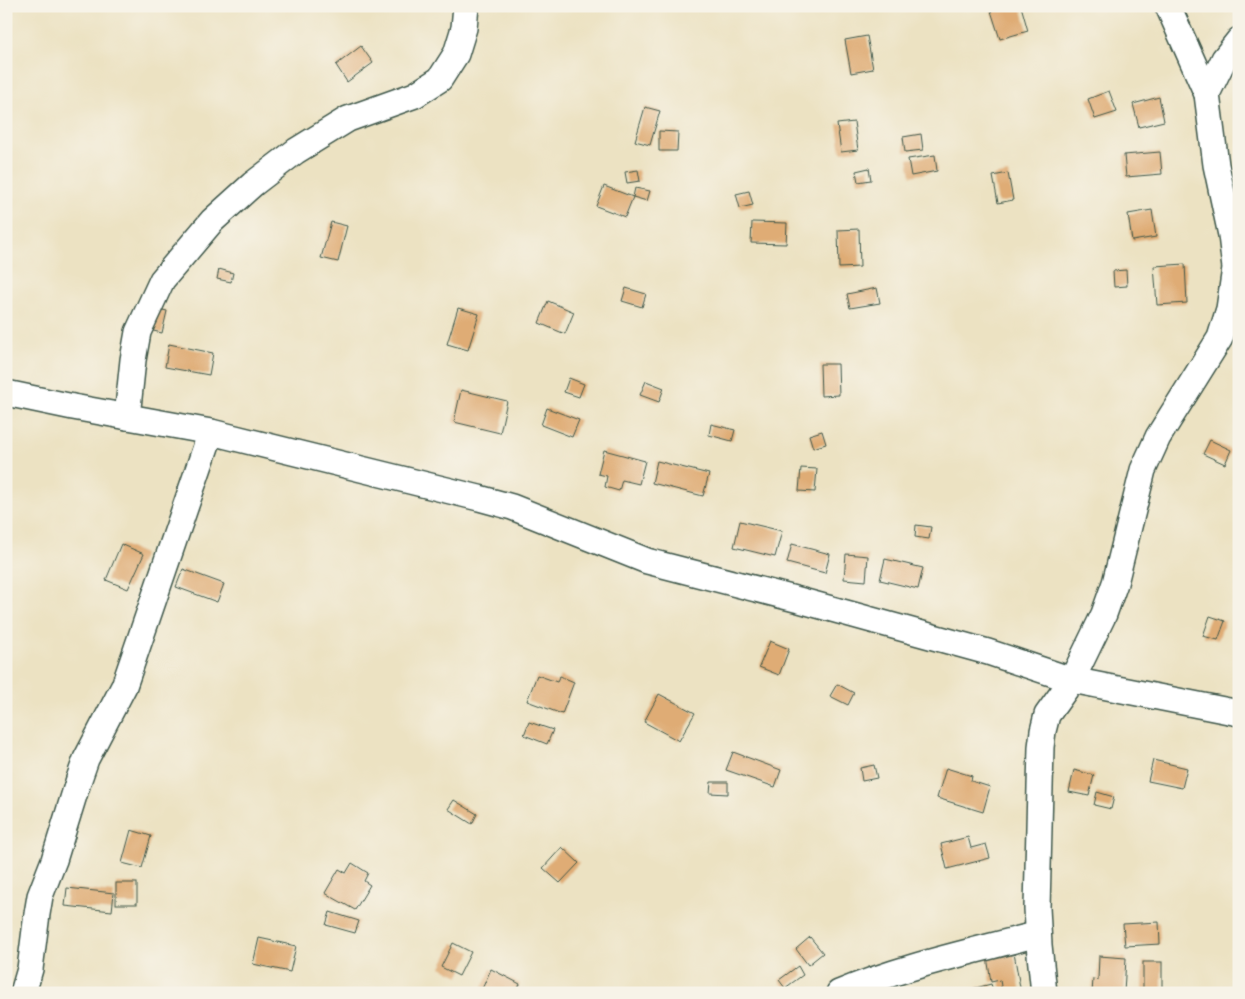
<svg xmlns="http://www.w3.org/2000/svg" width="1245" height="999" font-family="'Old Standard TT',serif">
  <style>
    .building { fill: #dfac74 }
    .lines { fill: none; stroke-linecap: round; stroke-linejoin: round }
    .minor-casing { stroke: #3e5649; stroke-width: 28 }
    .minor { stroke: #fff; stroke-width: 25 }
  </style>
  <rect width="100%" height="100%" fill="#f7f3e8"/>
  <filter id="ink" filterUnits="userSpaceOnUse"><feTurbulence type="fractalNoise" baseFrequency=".02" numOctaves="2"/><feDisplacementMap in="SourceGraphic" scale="10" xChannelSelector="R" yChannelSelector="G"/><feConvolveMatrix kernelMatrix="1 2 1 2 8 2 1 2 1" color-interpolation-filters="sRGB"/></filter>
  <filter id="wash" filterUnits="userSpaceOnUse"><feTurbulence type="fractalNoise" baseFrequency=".0096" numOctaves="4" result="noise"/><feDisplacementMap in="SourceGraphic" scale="20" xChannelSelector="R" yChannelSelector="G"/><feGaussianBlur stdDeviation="1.12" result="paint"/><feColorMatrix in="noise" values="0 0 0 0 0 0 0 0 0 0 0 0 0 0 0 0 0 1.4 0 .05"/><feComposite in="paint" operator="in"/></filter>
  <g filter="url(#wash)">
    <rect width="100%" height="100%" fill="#ece2c2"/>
    <g id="blocks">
      <g class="building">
        <polygon points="1008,6 1021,6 1028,31 1000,39 991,11"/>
        <polygon points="867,36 873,69 851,73 845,40"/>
        <polygon points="361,46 373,63 347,82 336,65"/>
        <polygon points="1109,91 1117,112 1095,119 1088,99"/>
        <polygon points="1159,97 1164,121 1139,127 1133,104"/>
        <polygon points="645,107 660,111 650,145 635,141"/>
        <polygon points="854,122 858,150 841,152 837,124"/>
        <polygon points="659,131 678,132 677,151 659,151"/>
        <polygon points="921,134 923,150 905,152 903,137"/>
        <polygon points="1160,152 1162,174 1126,177 1124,155"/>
        <polygon points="935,155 937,171 911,176 908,159"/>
        <polygon points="869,168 871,180 858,182 856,171"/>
        <polygon points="638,170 640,181 627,183 625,172"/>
        <polygon points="1008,173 1013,200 998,203 993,176"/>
        <polygon points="604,186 633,197 625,217 596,206"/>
        <polygon points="635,188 650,191 647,201 633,197"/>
        <polygon points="749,191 753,205 740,208 736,194"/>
        <polygon points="1152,210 1156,237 1132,241 1128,214"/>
        <polygon points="331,222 347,226 338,262 321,258"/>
        <polygon points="752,222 787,223 786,244 751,243"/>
        <polygon points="859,229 860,267 839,268 838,230"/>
        <polygon points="1185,264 1187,303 1157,305 1154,266"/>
        <polygon points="219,269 233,273 231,282 217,279"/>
        <polygon points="1126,270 1127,286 1114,287 1113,271"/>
        <polygon points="626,288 646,294 642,307 622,301"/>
        <polygon points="877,288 880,303 850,308 847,294"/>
        <polygon points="548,301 574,312 565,334 539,323"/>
        <polygon points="150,307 167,311 162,333 145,329"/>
        <polygon points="458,308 479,314 468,350 447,344"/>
        <polygon points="169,344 213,353 209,375 165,367"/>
        <polygon points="820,364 838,364 839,395 821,396"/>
        <polygon points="569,378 584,384 579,397 564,392"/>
        <polygon points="646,381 664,388 659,402 640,395"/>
        <polygon points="461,390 507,401 500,433 454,422"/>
        <polygon points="547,408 579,420 572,437 541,425"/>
        <polygon points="711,424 735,430 732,441 709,435"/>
        <polygon points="822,431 826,444 813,448 809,435"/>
        <polygon points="1210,440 1231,450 1225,464 1203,454"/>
        <polygon points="604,450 645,461 639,484 622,480 619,491 605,487 607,476 598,474"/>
        <polygon points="657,461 709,474 703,496 652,483"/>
        <polygon points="801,468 817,469 815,492 799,491"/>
        <polygon points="740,521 782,531 775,557 734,547"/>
        <polygon points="916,525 931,527 929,539 915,537"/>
        <polygon points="121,544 144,554 128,589 106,580"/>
        <polygon points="792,544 830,554 825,573 787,563"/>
        <polygon points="846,554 868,556 866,581 844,579"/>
        <polygon points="885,559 923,568 918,589 880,580"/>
        <polygon points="183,569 224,584 217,602 176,587"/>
        <polygon points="1210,616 1225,621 1218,640 1203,636"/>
        <polygon points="770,641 789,649 779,675 759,667"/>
        <polygon points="537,675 557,682 560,676 574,682 562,714 527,701"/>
        <polygon points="837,684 854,693 848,705 830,696"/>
        <polygon points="659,694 695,713 679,741 644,722"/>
        <polygon points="529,722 553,730 547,744 524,735"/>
        <polygon points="733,752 781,770 775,787 726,770"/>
        <polygon points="1153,760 1187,768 1182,788 1148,781"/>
        <polygon points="874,765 877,778 862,781 860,768"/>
        <polygon points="946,768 972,776 971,781 990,787 983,812 937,798"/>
        <polygon points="1074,770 1094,775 1089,796 1069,792"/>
        <polygon points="711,782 728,782 728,794 710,793"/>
        <polygon points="1097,792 1114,797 1111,809 1094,805"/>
        <polygon points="454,800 477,814 472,824 448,809"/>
        <polygon points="131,830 151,836 142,868 122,863"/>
        <polygon points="968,837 971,848 986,844 990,858 947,869 941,844"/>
        <polygon points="562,847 579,863 560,883 543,868"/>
        <polygon points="352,863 368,873 364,881 370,885 355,910 325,893 339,869 346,873"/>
        <rect x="116" y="883" width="21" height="21"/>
        <polygon points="67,888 114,893 112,911 65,906"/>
        <polygon points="330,912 359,921 355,933 326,925"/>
        <polygon points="1159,922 1160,944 1125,946 1123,924"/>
        <polygon points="810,937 823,953 808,965 796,949"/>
        <polygon points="259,938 296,946 290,972 253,964"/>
        <polygon points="453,943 471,952 459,976 441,967"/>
        <polygon points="1014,953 1021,993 1002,993 1000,980 991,982 987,957"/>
        <polygon points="1099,956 1126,958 1124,993 1092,993 1093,979 1098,980"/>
        <rect x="1143" y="962" width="19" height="31"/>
        <polygon points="798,966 803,975 785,988 779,980"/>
        <polygon points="491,969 520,984 516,993 490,993 482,989"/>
        <polygon points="991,984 994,993 965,993 964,991"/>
      </g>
    </g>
  </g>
  <g filter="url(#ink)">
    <use href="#blocks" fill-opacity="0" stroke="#3e5649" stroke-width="1"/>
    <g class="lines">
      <defs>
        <g id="minor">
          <polyline points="1207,94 1224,59 1239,40"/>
          <polyline points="6,393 73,407 211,432 479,498 512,507 647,561 799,600 988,652 1072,680 1239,713"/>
          <polyline points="127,417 133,360 138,332 162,280 212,221 253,184 296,151 348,119 415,95 440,79 456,54 464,28 466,6"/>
          <polyline points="23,993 30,969 37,914 40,896 54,860 79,779 86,759 124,686 211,432"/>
          <path d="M839,993C903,966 971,952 1038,934"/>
          <polyline points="1044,993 1039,945 1037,908 1041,747 1043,731 1047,715 1072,680 1104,614 1115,583 1143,470 1158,437 1220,338 1229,309 1235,268 1231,235 1216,165 1207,94 1168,6"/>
        </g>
      </defs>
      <use href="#minor" class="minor-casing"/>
      <use href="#minor" class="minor"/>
    </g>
  </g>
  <rect width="1245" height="999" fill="none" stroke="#f7f3e8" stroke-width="25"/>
</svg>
